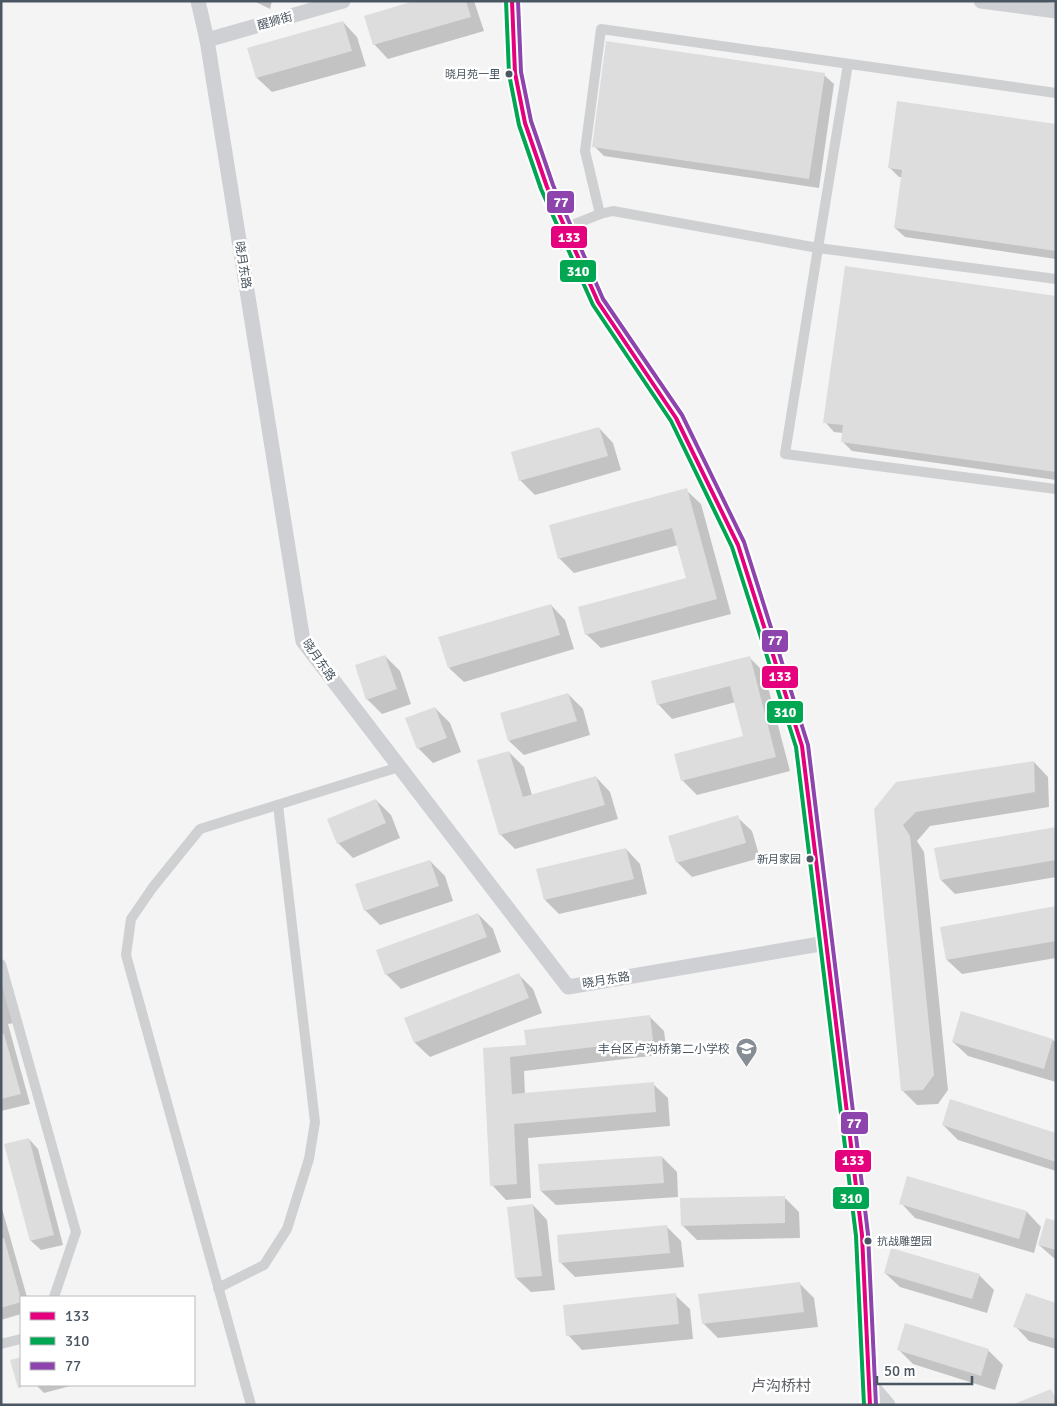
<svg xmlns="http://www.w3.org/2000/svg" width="1057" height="1406" font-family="Signika,'Noto Sans SC',sans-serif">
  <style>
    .shadow { fill: #0003 }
    .building { fill: #ddddde }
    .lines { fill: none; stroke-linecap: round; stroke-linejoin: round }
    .street { stroke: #ced0d2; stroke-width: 10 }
    .secondary { stroke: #ced0d4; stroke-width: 15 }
    .bus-1-casing { stroke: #fff; stroke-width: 8 }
    .bus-2-casing { stroke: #fff; stroke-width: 8 }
    .bus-3-casing { stroke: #fff; stroke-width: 8 }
    .bus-1 { stroke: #e5007d; stroke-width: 4 }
    .bus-2 { stroke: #00a651; stroke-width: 4 }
    .bus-3 { stroke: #8e44ad; stroke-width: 4 }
    .bus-dot { fill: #4a5661; stroke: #fff; stroke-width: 2 }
    .labels { text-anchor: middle; stroke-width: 5; stroke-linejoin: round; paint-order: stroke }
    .bus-label { font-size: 11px; fill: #4a5661; stroke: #fff; text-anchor: end }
    .street-label { font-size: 12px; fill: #4a5661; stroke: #fff }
    .poi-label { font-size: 12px; fill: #4a5661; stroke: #fff; text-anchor: end }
    .quarter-label { font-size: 15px; fill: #5f6368; stroke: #fff }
    .line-badge { stroke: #fff; stroke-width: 2 }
    .badge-label { font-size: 14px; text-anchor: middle; font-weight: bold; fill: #fff }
  </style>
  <rect width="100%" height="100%" fill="#f4f4f4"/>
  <g class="shadow">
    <polygon points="254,1 272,1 270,9"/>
    <polygon points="418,1 474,1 484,31 388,59 374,44"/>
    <polygon points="343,22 357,37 366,66 272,92 257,78 249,49"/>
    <polygon points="824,75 834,84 819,188 604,156 594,146"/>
    <polygon points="1056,125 1056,259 905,237 895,228 902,177 899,177 889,167"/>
    <polygon points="1056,298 1056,480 852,451 842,441 843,433 834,432 825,422"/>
    <polygon points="599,428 613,443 621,470 535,495 520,480"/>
    <polygon points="686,490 701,504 731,614 601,648 586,634 687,579 678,545 574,573 559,558"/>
    <polygon points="551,605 565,620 574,649 464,682 449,668"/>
    <polygon points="385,656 400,671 411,704 382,714 367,699"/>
    <polygon points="749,657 764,672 790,771 697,795 682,780 745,737 736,702 672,719 658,704"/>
    <polygon points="568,694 583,709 590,735 524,755 509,741"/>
    <polygon points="435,708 450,723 461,752 433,763 418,748"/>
    <polygon points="509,752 524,767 532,795 596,777 610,792 618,819 515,849 500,834"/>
    <polygon points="1034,762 1048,777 1049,807 930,826 917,841 924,852 948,1090 938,1104 917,1105 902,1090 876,810"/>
    <polygon points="376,800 391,815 400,838 353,858 338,843"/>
    <polygon points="737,817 752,831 760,858 692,877 678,863 670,836"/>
    <polygon points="1056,829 1056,877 955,894 941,880"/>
    <polygon points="626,849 640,864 647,894 559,914 545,900"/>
    <polygon points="430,861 445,876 453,901 380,925 365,910"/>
    <polygon points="1056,907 1056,958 962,974 947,960 942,928"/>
    <polygon points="478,914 493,929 501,952 401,989 386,974"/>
    <polygon points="518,974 533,989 542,1013 430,1057 415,1043 406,1019"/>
    <polygon points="1,981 14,1023 8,1024 30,1104 1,1111"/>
    <polygon points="649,1016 664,1031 667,1054 524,1071 525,1095 653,1084 668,1098 670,1126 528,1138 531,1198 506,1200 492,1185 484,1049 528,1047"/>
    <polygon points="1053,1040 1056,1043 1056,1082 968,1056 953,1042"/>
    <polygon points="943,1125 1056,1134 1056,1171 958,1140"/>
    <polygon points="29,1139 38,1149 63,1245 41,1250 31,1241 6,1145"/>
    <polygon points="662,1157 677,1172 678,1197 556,1205 541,1191"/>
    <polygon points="908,1178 1027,1212 1041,1227 1034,1253 915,1218 901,1203"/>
    <polygon points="784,1197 799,1212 800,1238 697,1240 682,1225"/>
    <polygon points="1,1205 27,1297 21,1297 21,1314 1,1320"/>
    <polygon points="533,1205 547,1220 555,1290 531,1292 516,1278 508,1208"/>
    <polygon points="1056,1222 1056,1260 1039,1245"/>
    <polygon points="666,1226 681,1241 684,1267 575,1277 561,1263"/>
    <polygon points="885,1273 979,1275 994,1290 987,1313 900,1287"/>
    <polygon points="800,1284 814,1298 818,1327 718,1338 703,1323"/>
    <polygon points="675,1295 690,1309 693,1339 582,1350 568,1335"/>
    <polygon points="1056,1304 1056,1349 1029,1341 1015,1326"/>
    <polygon points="906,1324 989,1351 1003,1365 995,1390 913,1364 898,1349"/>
    <polygon points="36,1385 74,1385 44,1393"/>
  </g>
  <g class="building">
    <polygon points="414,1 466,1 471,17 373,45 364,16"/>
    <polygon points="343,21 352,51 256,78 247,48"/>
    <polygon points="606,41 825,73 809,179 592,147"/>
    <polygon points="897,101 1056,124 1056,251 894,228 902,170 888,168"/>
    <polygon points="845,266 1056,296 1056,472 841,442 843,425 823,423"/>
    <polygon points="599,427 608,456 519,481 511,452"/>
    <polygon points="687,488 717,599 585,635 578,607 686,578 672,528 558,559 549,525"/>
    <polygon points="551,604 560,635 448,668 438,637"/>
    <polygon points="385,655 397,689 366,700 355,665"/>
    <polygon points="750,656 776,757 681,781 674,754 743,736 730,686 657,705 651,681"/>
    <polygon points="568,693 577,721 508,741 500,713"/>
    <polygon points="435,707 447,738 417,749 405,718"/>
    <polygon points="509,751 523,797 596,776 605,805 499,835 477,760"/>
    <polygon points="1034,761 1035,792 916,812 903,825 910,836 934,1075 923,1090 901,1091 874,809 896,782"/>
    <polygon points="376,799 386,823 337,844 327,819"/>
    <polygon points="738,815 746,843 676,863 668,836"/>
    <polygon points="1056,827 1056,860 940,880 934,848"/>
    <polygon points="626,848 634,879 544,900 536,869"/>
    <polygon points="430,860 439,886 364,911 355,884"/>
    <polygon points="1056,906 1056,941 946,960 940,927"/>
    <polygon points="478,913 487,937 385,975 376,950"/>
    <polygon points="519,973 529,998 414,1043 404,1018"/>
    <polygon points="961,1011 1053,1039 1044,1069 952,1042"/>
    <polygon points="650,1015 653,1040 510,1057 512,1094 654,1082 656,1112 514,1124 517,1184 490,1186 483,1048 526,1045 524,1030"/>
    <polygon points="1,1034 4,1034 21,1094 1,1099"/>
    <polygon points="950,1099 1056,1133 1056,1162 942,1125"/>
    <polygon points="29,1138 54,1235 30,1241 4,1144"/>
    <polygon points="662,1156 664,1183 540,1191 538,1164"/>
    <polygon points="907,1176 1027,1211 1019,1239 899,1204"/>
    <polygon points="785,1196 785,1223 681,1226 680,1198"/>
    <polygon points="533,1204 542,1276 515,1278 507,1207"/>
    <polygon points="1046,1218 1056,1221 1056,1250 1038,1245"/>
    <polygon points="667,1225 670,1253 559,1263 557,1235"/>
    <polygon points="1,1238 4,1238 21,1299 21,1302 1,1308"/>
    <polygon points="891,1248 980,1274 972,1299 884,1273"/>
    <polygon points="800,1282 804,1312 702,1324 698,1294"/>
    <polygon points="676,1293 679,1324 566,1336 563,1305"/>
    <polygon points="1026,1293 1056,1303 1056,1339 1013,1327"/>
    <polygon points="905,1323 989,1349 981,1376 897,1350"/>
    <polygon points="21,1357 21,1388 18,1388 10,1360"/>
    <polygon points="1051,1389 1056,1399 1056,1405 1012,1405"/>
  </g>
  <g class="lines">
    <g class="street">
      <polyline points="600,214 613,211 818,248 848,64"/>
      <polyline points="565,228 600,214 585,151 601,29 1056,93"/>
      <polyline points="1056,279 818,248 785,454 1056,489"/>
      <polyline points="1,964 76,1232 54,1297"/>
      <polyline points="218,1288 264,1265 287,1229 309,1159 315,1122 278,805"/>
      <polyline points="1,1344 21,1339"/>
      <polyline points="251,1405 126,955 131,919 153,887 200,829 399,767"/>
    </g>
    <g class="secondary">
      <polyline points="198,1 207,40 303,641 568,987 826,943"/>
      <polyline points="512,1 512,36 515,73 525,123 547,187 598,302 676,418 738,545 802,746 862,1235 870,1405"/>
      <polyline points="981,1 1056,11"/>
      <polyline points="207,40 343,1"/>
      <polyline points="870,1384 888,1405"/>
    </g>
    <defs>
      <polyline id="bus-1" points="512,1 515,73 525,123 547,187 598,302 676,418 738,545 802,746 862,1235 870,1405"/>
      <polyline id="bus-2" points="506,1 509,74 519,125 541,189 593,305 671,421 732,547 796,747 856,1236 864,1405"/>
      <polyline id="bus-3" points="518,1 521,72 531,121 553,185 603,299 682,415 744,542 808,745 868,1234 876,1405"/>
    </defs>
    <use href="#bus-1" class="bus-1-casing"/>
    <use href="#bus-2" class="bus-2-casing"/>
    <use href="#bus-3" class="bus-3-casing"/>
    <use href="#bus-1" class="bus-1"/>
    <use href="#bus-2" class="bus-2"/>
    <use href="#bus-3" class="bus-3"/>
  </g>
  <defs>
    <symbol id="school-pin" viewBox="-11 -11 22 30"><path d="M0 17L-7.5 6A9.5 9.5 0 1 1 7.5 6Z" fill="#868d94" stroke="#fff"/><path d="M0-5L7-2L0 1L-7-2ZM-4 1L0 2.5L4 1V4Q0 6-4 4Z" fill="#fff"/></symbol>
  </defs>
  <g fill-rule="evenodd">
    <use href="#school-pin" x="734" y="1036" width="25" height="34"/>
  </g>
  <g class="bus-dot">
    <circle cx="509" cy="74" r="4.5"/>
    <circle cx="810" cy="859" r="4.5"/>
    <circle cx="868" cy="1241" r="4.5"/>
  </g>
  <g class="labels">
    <g class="bus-label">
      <text x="500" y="78">晓月苑一里</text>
      <text x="801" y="863">新月家园</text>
      <text x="877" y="1245" text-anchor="start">抗战雕塑园</text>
    </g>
    <g class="street-label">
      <text transform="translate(275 21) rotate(-16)" y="4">醒狮街</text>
      <text transform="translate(243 265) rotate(81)" y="4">晓月东路</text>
      <text transform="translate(319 660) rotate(55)" y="4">晓月东路</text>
      <text transform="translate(606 980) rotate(-9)" y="4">晓月东路</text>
    </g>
    <g class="poi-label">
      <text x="730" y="1053">丰台区卢沟桥第二小学校</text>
    </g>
    <g class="quarter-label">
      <text x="781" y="1391">卢沟桥村</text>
    </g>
  </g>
  <g class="line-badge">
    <rect x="546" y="190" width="29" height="24" rx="5" fill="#8e44ad"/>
    <rect x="550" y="225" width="38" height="24" rx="5" fill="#e5007d"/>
    <rect x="559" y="259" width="38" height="24" rx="5" fill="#00a651"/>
    <rect x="761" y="629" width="28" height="24" rx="5" fill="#8e44ad"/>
    <rect x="761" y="665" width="38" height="24" rx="5" fill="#e5007d"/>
    <rect x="766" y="700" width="38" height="24" rx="5" fill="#00a651"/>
    <rect x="840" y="1111" width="29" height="24" rx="5" fill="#8e44ad"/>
    <rect x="834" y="1149" width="38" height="24" rx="5" fill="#e5007d"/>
    <rect x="832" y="1186" width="38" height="24" rx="5" fill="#00a651"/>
  </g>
  <g class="badge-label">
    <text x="561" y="207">77</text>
    <text x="569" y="242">133</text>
    <text x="578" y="276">310</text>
    <text x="775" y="645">77</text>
    <text x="780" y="681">133</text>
    <text x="785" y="717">310</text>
    <text x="854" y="1128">77</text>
    <text x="853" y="1165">133</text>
    <text x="851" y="1203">310</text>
  </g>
  <rect width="1057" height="1406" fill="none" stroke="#4a5661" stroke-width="5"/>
  <rect x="20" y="1296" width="175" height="90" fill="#ffffff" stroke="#b7bbc0"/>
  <rect x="30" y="1312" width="25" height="8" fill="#e5007d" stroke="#b7bbc0"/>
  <text x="65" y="1321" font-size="15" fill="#4a5661">133</text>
  <rect x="30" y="1337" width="25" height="8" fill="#00a651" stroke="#b7bbc0"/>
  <text x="65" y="1346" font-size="15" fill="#4a5661">310</text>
  <rect x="30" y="1362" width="25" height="8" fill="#8e44ad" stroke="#b7bbc0"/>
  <text x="65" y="1371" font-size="15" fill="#4a5661">77</text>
  <path d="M877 1376v8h95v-8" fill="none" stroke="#4a5661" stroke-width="2.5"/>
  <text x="884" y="1376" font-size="15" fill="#4a5661" stroke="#ffffff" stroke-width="4" paint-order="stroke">50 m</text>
</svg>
